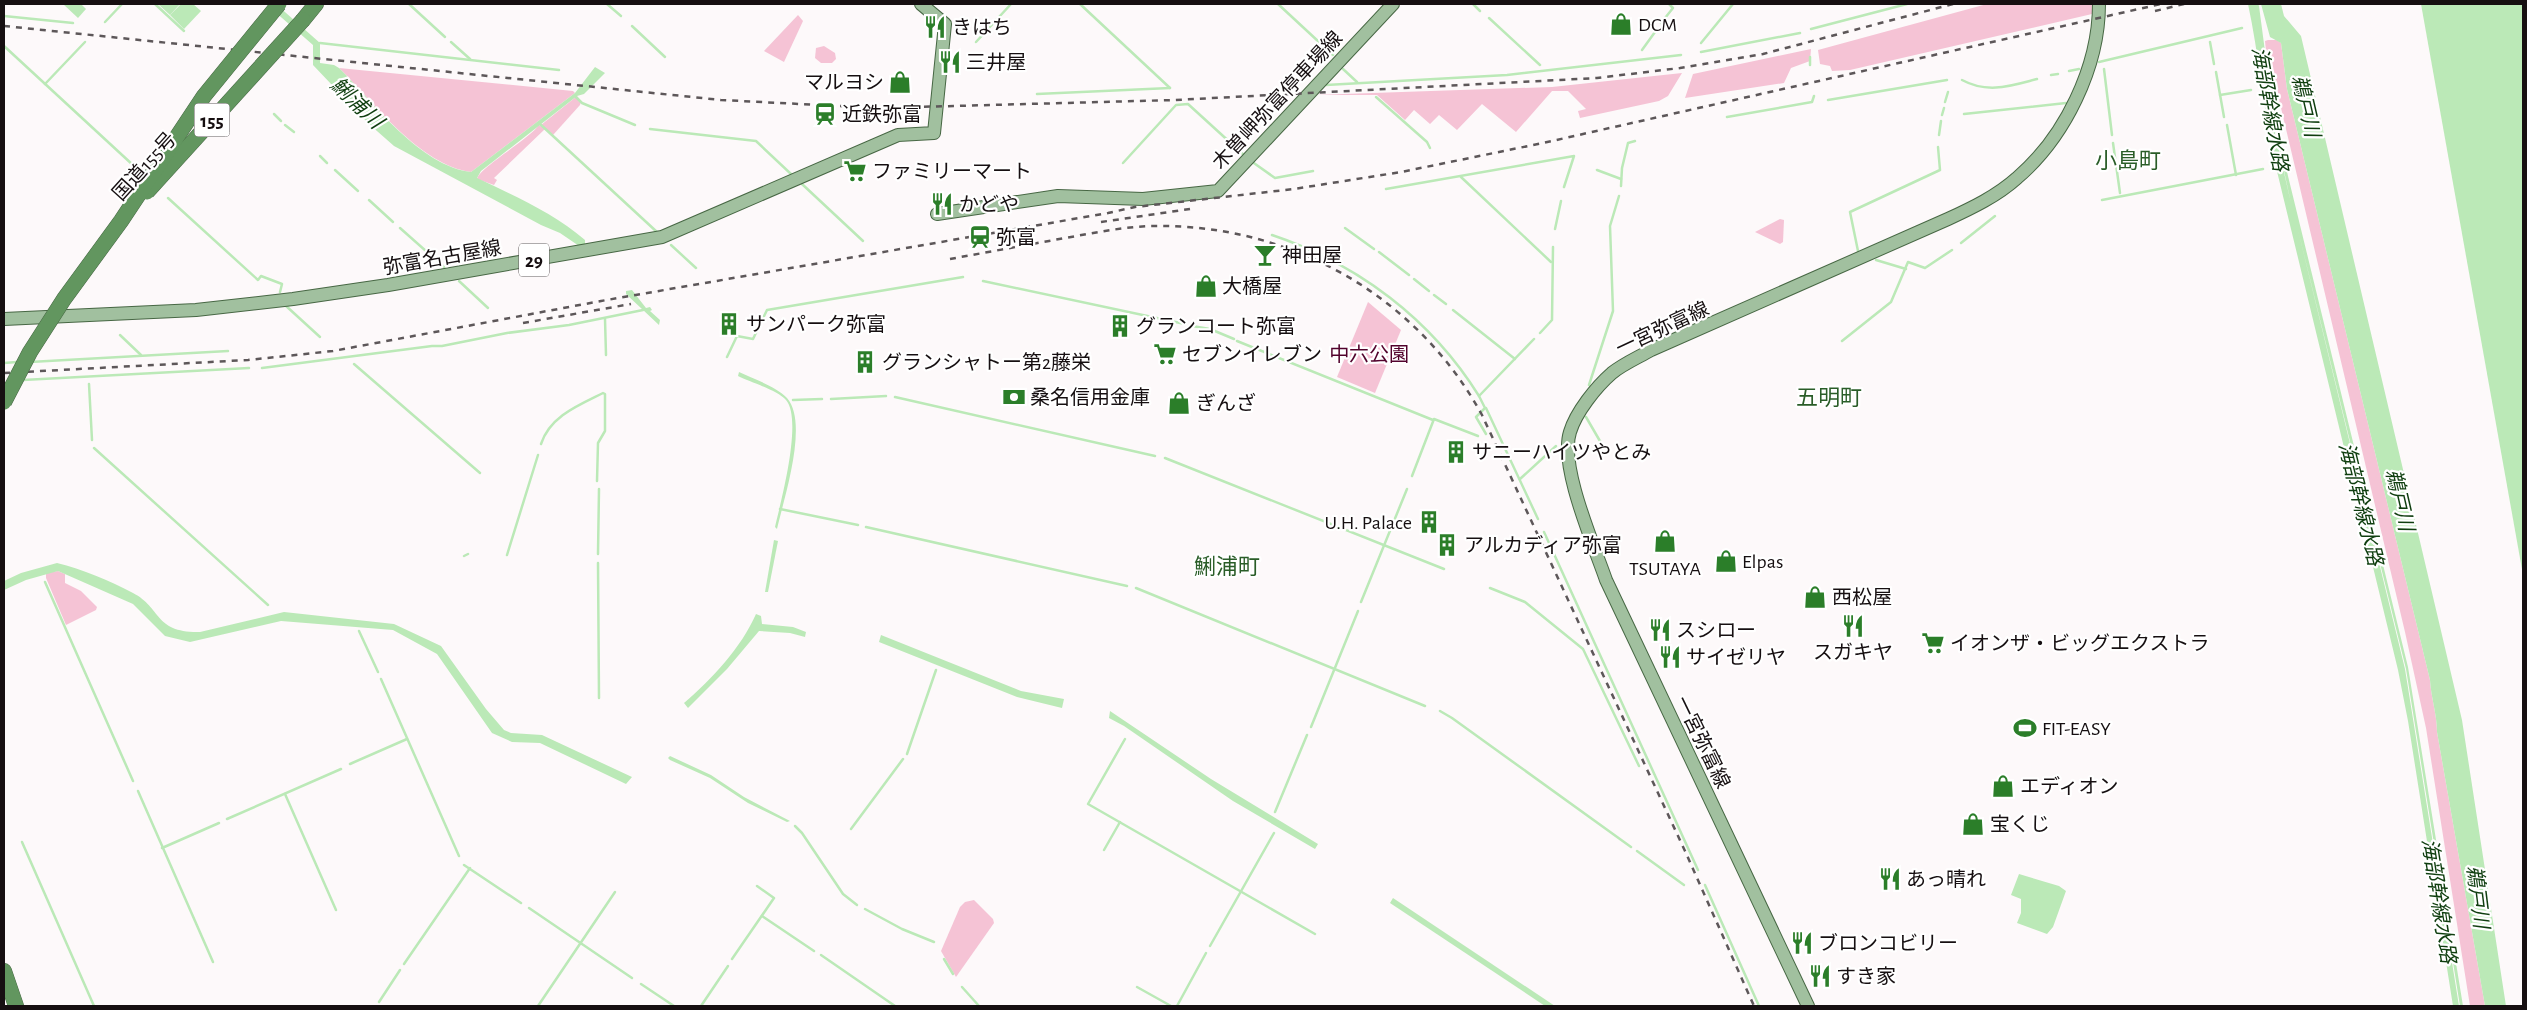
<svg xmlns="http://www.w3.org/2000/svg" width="2527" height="1010" font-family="'Alegreya Sans','Noto Sans JP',sans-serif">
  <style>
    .green { fill: #f5c3d5 }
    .water { fill: #bbe9b7; fill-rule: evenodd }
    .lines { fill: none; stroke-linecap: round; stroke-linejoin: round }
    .stream { stroke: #bbe9b7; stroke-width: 2.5 }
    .major-casing { stroke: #476744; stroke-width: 14 }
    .highway-casing { stroke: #476744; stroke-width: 16 }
    .major { stroke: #a1c09f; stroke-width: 12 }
    .highway { stroke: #62965f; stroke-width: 15 }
    .rail { stroke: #5d5759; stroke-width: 2.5; stroke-dasharray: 6 6; stroke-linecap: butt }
    .highway-bridge-casing { stroke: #476744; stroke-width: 16; stroke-linecap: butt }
    .highway-bridge { stroke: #62965f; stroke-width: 15 }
    .labels { text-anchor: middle; stroke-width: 4.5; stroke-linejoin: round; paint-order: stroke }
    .shield { fill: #fff; stroke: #5c5758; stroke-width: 1 }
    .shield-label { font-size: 19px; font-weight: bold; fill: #160f11 }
    .poi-label { font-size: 20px; fill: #160f11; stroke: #fff; text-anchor: start }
    .street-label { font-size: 20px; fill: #160f11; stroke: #fff }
    .park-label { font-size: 20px; fill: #52032d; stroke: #fff }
    .water-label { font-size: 21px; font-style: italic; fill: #0f3e0f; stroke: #fff }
    .quarter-label { font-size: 22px; fill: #2a5d28; stroke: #fff }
  </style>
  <rect width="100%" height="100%" fill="#fdf9fa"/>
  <g class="green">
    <polygon points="1987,4 2092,4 2092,14 1850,70 1832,71 1830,66 1820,64 1818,50"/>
    <polygon points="798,15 803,21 784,62 764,51"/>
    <path d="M2268,40H2277L2281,43L2287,89L2430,680C2431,698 2437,714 2437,732L2485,1006H2470L2426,728L2405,632L2277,91H2270L2265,41Z"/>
    <polygon points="824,46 835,53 836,59 832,63 821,63 815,58 816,48"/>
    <polygon points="1811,49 1810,61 1791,68 1784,83 1685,98 1693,74"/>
    <path d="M339,68L573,91L575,93L471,172C420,165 374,103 339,68Z"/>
    <polygon points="1682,73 1668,96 1659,101 1580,118 1578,111 1586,109 1568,91 1552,91 1516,132 1482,104 1457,130 1439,115 1430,124 1414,110 1405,120 1377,95 1314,95 1552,87"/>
    <polygon points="577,96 581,102 580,105 553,135 541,125"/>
    <path d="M539,125L545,129L494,178L497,180L494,185L477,179C479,168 529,139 539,125Z"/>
    <polygon points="1780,219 1784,220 1783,242 1780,244 1755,232"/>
    <polygon points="1368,302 1401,330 1375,393 1337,377"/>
    <polygon points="58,571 65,574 65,583 81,591 97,607 96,610 66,625 46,578 46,573"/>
    <polygon points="974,900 993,919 994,923 956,977 941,951 960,907 965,902"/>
  </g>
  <g class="water">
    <polygon points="63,4 81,4 86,9 78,18"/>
    <polygon points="158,4 180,4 170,15"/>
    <polygon points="181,4 193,4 201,11 184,29 170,15"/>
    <path d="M266,4L277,5L320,43V63L334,65L339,68C374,103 420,166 471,172L575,93L595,67L605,73L584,94L577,96L481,171L477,178C515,196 554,213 585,240V245L582,248L560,233L541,225L394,146L369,124L313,65V45Z"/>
    <path d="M2248,4H2258L2259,6L2271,97L2288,176L2408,667L2463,1006H2460L2406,669L2296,222L2405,669L2459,1006H2453L2408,721L2398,670L2274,159C2263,107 2259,55 2248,4ZM2263,46L2268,97L2291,203L2267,98Z"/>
    <path d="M2261,4H2281L2284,16L2301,36L2462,720L2506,1006H2485L2437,732C2437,714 2431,698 2430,680L2287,89L2281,43L2270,37Z"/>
    <polygon points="2421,4 2523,4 2523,575"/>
    <polygon points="632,290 646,308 650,307 652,310 650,311 660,320 659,325 626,294 626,291"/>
    <path d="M739,372C753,379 776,386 787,398C809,423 784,498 777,529L775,527C781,501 803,420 786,400C777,390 750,382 738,376Z"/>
    <polygon points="774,540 778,541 768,592 765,592"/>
    <path d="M57,563C82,569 110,581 133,593C162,608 154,633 200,632L284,612L394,624L441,646L486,709L504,730L511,733L542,735L632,777L626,784L540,743L512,742L492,733L437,654L393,630L281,621L190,642L165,636L133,604L58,571L26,580L4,590V581L21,573Z"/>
    <path d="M756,614L761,616L762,624L793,627L806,632L805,637L790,633L759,631L727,669L688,708L684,703C712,679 741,648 756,614Z"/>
    <polygon points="881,635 1021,691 1064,699 1062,708 1017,697 879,642"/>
    <polygon points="1110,711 1211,779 1318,844 1315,849 1233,801 1124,726 1109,718"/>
    <polygon points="670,756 711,775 744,797 790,821 787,822 748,803 710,778 670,760 668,758"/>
    <polygon points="2019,874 2059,886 2066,891 2053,927 2047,934 2017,923 2021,913 2021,899 2011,895"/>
    <polygon points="1393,898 1555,1006 1545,1006 1390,903"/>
  </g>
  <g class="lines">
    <g class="stream">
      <polyline points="155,4 184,31"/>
      <polyline points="409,4 445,37"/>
      <polyline points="607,4 621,16"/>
      <polyline points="1080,4 1170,88"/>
      <polyline points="1278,4 1333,55"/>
      <polyline points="1473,4 1480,11"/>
      <polyline points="4,16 73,23"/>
      <polyline points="1489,18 1540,65"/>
      <polyline points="105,22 122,4"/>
      <polyline points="1661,23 1673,8 1669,4"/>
      <polyline points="632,26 665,57"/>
      <polyline points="1811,29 1907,4"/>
      <polyline points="451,42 470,59"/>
      <polyline points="976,42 1011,4"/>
      <polyline points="2210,42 2214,64"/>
      <polyline points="320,43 559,70"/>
      <polyline points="1701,43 1733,4"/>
      <polyline points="4,46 134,166"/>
      <polyline points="1642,50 1655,32"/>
      <polyline points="1701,52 1800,33"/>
      <polyline points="1810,57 1810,65"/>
      <polyline points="2099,62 2242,28"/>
      <polyline points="1343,69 1357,82"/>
      <polyline points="2104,69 2112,135"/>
      <polyline points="2069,71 2079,69"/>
      <polyline points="2216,72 2224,117"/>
      <polyline points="2051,75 2058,74"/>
      <path d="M1962,80C1988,94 2010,86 2037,79"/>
      <polyline points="45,84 85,42"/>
      <polyline points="1326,85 1507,75 1681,55"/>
      <polyline points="1037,94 1170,88"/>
      <polyline points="2220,95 2251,90"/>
      <polyline points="576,97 582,103 635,125"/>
      <polyline points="1376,97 1427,142 1430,148"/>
      <polyline points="1828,100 1947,80"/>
      <polyline points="1945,102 1948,92"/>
      <polyline points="274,114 281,121"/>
      <polyline points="1964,114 2066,103"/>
      <polyline points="1942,115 1944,108"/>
      <polyline points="1727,117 1812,102 1814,96"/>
      <polyline points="540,124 657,232"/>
      <polyline points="285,125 294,132"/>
      <polyline points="2227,125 2236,175"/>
      <polyline points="650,129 756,141 791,174"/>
      <polyline points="1939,135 1941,121"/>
      <polyline points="2113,143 2120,193"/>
      <polyline points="320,156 327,163"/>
      <polyline points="1251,161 1275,178 1313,171"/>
      <polyline points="1123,163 1176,105 1188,104 1245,156"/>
      <polyline points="335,170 358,191"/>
      <polyline points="1597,170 1621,179"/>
      <polyline points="1461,177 1551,262"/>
      <polyline points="802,184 863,241"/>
      <polyline points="1621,186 1622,168 1628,143 1635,141"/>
      <polyline points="1386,189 1574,156 1564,187"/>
      <polyline points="168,198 258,280 261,276 282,284 280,292"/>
      <polyline points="369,200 393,222"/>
      <polyline points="2102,200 2263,169"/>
      <polyline points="400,228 444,267"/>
      <polyline points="1345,228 1374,249"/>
      <polyline points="1555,229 1561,201"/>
      <path d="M1272,235C1358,264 1431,319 1479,396"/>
      <polyline points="1961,243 1995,216"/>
      <polyline points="671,245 696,268"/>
      <polyline points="1858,251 1850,212 1940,170 1938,147"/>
      <polyline points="1379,252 1409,275"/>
      <polyline points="1876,260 1906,269"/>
      <polyline points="1414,279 1429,291"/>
      <polyline points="459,281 488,308"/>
      <polyline points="983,281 1185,324"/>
      <polyline points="1434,295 1446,304"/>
      <polyline points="285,305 320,337"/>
      <polyline points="1453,310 1515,359"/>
      <polyline points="605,319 606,355"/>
      <polyline points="1192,326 1210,329 1234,339"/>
      <polyline points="1540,333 1552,320 1553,247"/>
      <polyline points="120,335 141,355"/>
      <polyline points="1237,341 1433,420"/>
      <polyline points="1842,341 1891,302 1908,262 1925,268 1952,250"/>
      <polyline points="727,357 737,336 753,339 767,310 963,277"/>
      <polyline points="30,362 228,351"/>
      <polyline points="4,363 17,362"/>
      <polyline points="354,364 480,473"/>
      <polyline points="262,368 432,346 442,346 507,333 569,325 643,310"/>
      <polyline points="23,380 249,368"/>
      <polyline points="89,384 92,440"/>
      <polyline points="1589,385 1613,311 1610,226 1619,196"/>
      <polyline points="895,397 1155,456"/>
      <polyline points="831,399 886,396"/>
      <polyline points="793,400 822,399"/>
      <polyline points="1486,408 1538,519"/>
      <polyline points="1586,417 1604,448"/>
      <polyline points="1486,434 1476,417 1485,408 1479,396 1534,339"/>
      <path d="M541,444C550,416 579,405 603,393L605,394V431L598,443L597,481"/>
      <polyline points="94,448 268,605"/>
      <polyline points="1165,458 1444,569"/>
      <polyline points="1412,476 1434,419 1478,436"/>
      <polyline points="1520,479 1556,446"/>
      <polyline points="780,509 858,525"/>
      <polyline points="866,527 1127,586"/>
      <polyline points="1544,532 1698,870"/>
      <polyline points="598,554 599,489"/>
      <polyline points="507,555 538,455"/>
      <polyline points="464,556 468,554"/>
      <polyline points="598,563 599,698"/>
      <polyline points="45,582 133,781"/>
      <polyline points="1136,588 1425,706"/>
      <polyline points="1490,588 1525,602 1583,649 1639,766"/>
      <polyline points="1361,602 1407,489"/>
      <polyline points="359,631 378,672"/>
      <polyline points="381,679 459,856"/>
      <polyline points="1440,711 1452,718 1631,847"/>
      <polyline points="1311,727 1358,611"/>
      <polyline points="1125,739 1088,804 1315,934"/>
      <polyline points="907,754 936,670"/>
      <polyline points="350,764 407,739"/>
      <polyline points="138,791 213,962"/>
      <polyline points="285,794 336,910"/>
      <polyline points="1275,812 1307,735"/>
      <polyline points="227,819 341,769"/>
      <polyline points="795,826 802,833 843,894 857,905"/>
      <polyline points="851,829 903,759"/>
      <polyline points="22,842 94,1006"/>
      <polyline points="162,848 219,823"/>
      <polyline points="1104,850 1120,822"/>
      <polyline points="1637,851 1684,885"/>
      <polyline points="464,865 521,903"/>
      <polyline points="1705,885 1759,1006"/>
      <polyline points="529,908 632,978"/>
      <polyline points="865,909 902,929 934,942"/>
      <polyline points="762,916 814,951"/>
      <polyline points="1210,946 1274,833"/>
      <polyline points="821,955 895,1006"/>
      <polyline points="732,959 774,898 757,886"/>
      <polyline points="944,959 953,974"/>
      <polyline points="404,964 470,868"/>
      <polyline points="641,984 674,1006"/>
      <polyline points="962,987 979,1006"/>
      <polyline points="1137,987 1171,1006"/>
      <polyline points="379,1002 400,970"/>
      <polyline points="538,1006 615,892"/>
      <polyline points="701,1006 728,966"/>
      <polyline points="1177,1006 1206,953"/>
    </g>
    <defs>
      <g id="major">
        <polyline points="937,214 1058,196 1143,199 1218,191 1393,4"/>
        <polyline points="4,319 196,310 293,299 388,285 662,237 898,135 934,133 945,24 921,4"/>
        <path d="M1808,1006L1606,580C1594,545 1559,466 1570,432C1576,412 1596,387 1612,373C1623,364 1639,357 1651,350L1948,219C1972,208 1997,196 2017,178C2065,137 2099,67 2099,4"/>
      </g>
      <g id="highway">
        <polyline points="303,20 316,4"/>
        <polyline points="4,971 16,1006"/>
      </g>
    </defs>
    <use href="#major" class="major-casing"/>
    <use href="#highway" class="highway-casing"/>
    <use href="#major" class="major"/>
    <use href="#highway" class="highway"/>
    <g class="rail">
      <polyline points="2155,11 2184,4"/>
      <polyline points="4,26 721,100 879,108 1175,100 1597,78 1680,68 1763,54 1953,4"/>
      <polyline points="1101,222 1190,209"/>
      <path d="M950,259C988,252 1027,245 1065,238C1094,233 1122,227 1151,226C1288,223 1416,294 1482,415L1685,851L1754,1006"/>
      <polyline points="523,323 631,304"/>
      <polyline points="4,373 248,360 333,351 601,301 1108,213 1135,207 1294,189 1401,172 1543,143 2161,4"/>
    </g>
    <defs>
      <g id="highway-bridge">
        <polyline points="147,192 303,20"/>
        <polyline points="4,402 30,352 64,299 121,221 204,96 279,4"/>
      </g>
    </defs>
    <use href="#highway-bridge" class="highway-bridge-casing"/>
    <use href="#highway-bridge" class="highway-bridge"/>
  </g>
  <defs>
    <symbol id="shop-bare" viewBox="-9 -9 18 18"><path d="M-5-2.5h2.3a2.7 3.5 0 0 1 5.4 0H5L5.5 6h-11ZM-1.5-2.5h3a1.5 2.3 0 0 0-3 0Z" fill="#2b7e29" stroke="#fff" stroke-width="2.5" paint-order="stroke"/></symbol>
    <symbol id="restaurant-bare" viewBox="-9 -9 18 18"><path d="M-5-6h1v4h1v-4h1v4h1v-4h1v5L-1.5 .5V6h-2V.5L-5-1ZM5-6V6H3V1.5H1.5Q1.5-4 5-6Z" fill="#2b7e29" stroke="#fff" stroke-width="2.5" paint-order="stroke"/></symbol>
    <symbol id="station-bare" viewBox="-9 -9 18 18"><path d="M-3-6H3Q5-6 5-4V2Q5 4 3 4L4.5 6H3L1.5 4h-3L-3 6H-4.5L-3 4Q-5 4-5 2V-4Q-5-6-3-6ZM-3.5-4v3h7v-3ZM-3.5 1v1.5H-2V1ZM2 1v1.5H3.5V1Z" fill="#2b7e29" stroke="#fff" stroke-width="2.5" paint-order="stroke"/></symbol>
    <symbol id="supermarket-bare" viewBox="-9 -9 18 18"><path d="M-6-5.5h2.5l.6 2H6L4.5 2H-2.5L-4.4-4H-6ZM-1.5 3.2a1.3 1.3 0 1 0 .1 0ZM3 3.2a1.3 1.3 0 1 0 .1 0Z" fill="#2b7e29" stroke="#fff" stroke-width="2.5" paint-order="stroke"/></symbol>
    <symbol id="bar-bare" viewBox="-9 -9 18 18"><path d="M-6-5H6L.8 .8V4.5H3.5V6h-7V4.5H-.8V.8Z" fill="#2b7e29" stroke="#fff" stroke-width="2.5" paint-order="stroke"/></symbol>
    <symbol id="building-bare" viewBox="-9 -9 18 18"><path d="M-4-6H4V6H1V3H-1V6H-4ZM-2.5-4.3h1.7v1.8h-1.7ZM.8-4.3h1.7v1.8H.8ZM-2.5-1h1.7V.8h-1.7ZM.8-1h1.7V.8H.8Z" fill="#2b7e29" stroke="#fff" stroke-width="2.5" paint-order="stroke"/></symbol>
    <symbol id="bank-bare" viewBox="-9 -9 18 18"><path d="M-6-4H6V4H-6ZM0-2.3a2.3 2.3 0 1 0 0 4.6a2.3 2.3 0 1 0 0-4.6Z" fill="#2b7e29" stroke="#fff" stroke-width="2.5" paint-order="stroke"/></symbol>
    <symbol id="stadium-bare" viewBox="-9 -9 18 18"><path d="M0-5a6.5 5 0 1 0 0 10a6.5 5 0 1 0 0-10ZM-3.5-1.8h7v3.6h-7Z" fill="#2b7e29" stroke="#fff" stroke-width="2.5" paint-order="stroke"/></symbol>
  </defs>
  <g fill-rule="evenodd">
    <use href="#shop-bare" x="1605" y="8" width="32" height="32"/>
    <use href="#restaurant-bare" x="919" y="11" width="32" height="32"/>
    <use href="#restaurant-bare" x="934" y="46" width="32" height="32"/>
    <use href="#shop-bare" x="884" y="66" width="32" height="32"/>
    <use href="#station-bare" x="809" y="98" width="32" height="32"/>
    <use href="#supermarket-bare" x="839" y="155" width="32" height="32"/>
    <use href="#restaurant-bare" x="926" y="188" width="32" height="32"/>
    <use href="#station-bare" x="964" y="221" width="32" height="32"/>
    <use href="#bar-bare" x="1249" y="239" width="32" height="32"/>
    <use href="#shop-bare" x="1190" y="270" width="32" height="32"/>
    <use href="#building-bare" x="713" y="308" width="32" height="32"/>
    <use href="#building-bare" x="1104" y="310" width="32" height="32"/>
    <use href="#supermarket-bare" x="1149" y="338" width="32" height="32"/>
    <use href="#building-bare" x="849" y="346" width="32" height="32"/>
    <use href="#bank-bare" x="998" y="381" width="32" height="32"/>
    <use href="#shop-bare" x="1163" y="387" width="32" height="32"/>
    <use href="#building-bare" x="1440" y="436" width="32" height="32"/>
    <use href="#building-bare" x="1413" y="506" width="32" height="32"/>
    <use href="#shop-bare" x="1649" y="525" width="32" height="32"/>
    <use href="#building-bare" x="1431" y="529" width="32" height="32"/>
    <use href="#shop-bare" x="1710" y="545" width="32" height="32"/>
    <use href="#shop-bare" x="1799" y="581" width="32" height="32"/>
    <use href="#restaurant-bare" x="1837" y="610" width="32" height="32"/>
    <use href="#restaurant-bare" x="1644" y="614" width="32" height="32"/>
    <use href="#supermarket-bare" x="1917" y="627" width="32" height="32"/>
    <use href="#restaurant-bare" x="1654" y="641" width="32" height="32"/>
    <use href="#stadium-bare" x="2009" y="712" width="32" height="32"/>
    <use href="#shop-bare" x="1987" y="770" width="32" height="32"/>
    <use href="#shop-bare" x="1957" y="808" width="32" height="32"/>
    <use href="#restaurant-bare" x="1874" y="863" width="32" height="32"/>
    <use href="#restaurant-bare" x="1786" y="927" width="32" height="32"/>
    <use href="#restaurant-bare" x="1804" y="960" width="32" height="32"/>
  </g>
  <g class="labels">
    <g class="shield">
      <rect x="194.5" y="103.5" width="35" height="33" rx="4"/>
      <rect x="519" y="243.5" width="30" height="33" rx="4"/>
    </g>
    <g class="shield-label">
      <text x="212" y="127">155</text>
      <text x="534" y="267">29</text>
    </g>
    <g class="poi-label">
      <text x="1638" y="31">DCM</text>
      <text x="952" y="34">きはち</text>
      <text x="966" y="69">三井屋</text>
      <text x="884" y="89" text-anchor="end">マルヨシ</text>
      <text x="842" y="121">近鉄弥富</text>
      <text x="872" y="178">ファミリーマート</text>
      <text x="959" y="211">かどや</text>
      <text x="996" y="244">弥富</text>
      <text x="1282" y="262">神田屋</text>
      <text x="1222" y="293">大橋屋</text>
      <text x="746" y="331">サンパーク弥富</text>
      <text x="1136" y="333">グランコート弥富</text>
      <text x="1182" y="361">セブンイレブン</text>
      <text x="882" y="369">グランシャトー第2藤栄</text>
      <text x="1030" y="404">桑名信用金庫</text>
      <text x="1196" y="410">ぎんざ</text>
      <text x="1472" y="459">サニーハイツやとみ</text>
      <text x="1412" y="529" text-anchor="end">U.H. Palace</text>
      <text x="1464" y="552">アルカディア弥富</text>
      <text x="1742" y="568">Elpas</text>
      <text x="1665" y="575" text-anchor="middle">TSUTAYA</text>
      <text x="1832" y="604">西松屋</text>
      <text x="1676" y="637">スシロー</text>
      <text x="1950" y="650">イオンザ・ビッグエクストラ</text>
      <text x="1853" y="659" text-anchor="middle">スガキヤ</text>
      <text x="1686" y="664">サイゼリヤ</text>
      <text x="2042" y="735">FIT-EASY</text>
      <text x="2020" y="793">エディオン</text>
      <text x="1990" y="831">宝くじ</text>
      <text x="1906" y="886">あっ晴れ</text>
      <text x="1818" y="950">ブロンコビリー</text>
      <text x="1836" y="983">すき家</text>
    </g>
    <g class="street-label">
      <text transform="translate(1277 100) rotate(-47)" y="7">木曽岬弥富停車場線</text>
      <text transform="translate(144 166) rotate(-48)" y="7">国道155号</text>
      <text transform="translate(442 257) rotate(-10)" y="7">弥富名古屋線</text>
      <text transform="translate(1662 328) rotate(-25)" y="7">一宮弥富線</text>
      <text transform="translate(1703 742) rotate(64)" y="7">一宮弥富線</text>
    </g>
    <g class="park-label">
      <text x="1369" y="361">中六公園</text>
    </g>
    <g class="water-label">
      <text transform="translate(357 103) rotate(44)" y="7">鯏浦川</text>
      <text transform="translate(2306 106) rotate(77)" y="7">鵜戸川</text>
      <text transform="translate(2270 109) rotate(80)" y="7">海部幹線水路</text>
      <text transform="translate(2400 500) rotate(77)" y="7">鵜戸川</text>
      <text transform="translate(2361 504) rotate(76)" y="7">海部幹線水路</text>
      <text transform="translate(2478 897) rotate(83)" y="7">鵜戸川</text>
      <text transform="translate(2439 901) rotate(81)" y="7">海部幹線水路</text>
    </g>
    <g class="quarter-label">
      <text x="2128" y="168">小島町</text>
      <text x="1829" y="405">五明町</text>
      <text x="1227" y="574">鯏浦町</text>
    </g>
  </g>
  <rect width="2527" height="1010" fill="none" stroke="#160f11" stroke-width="10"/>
</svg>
